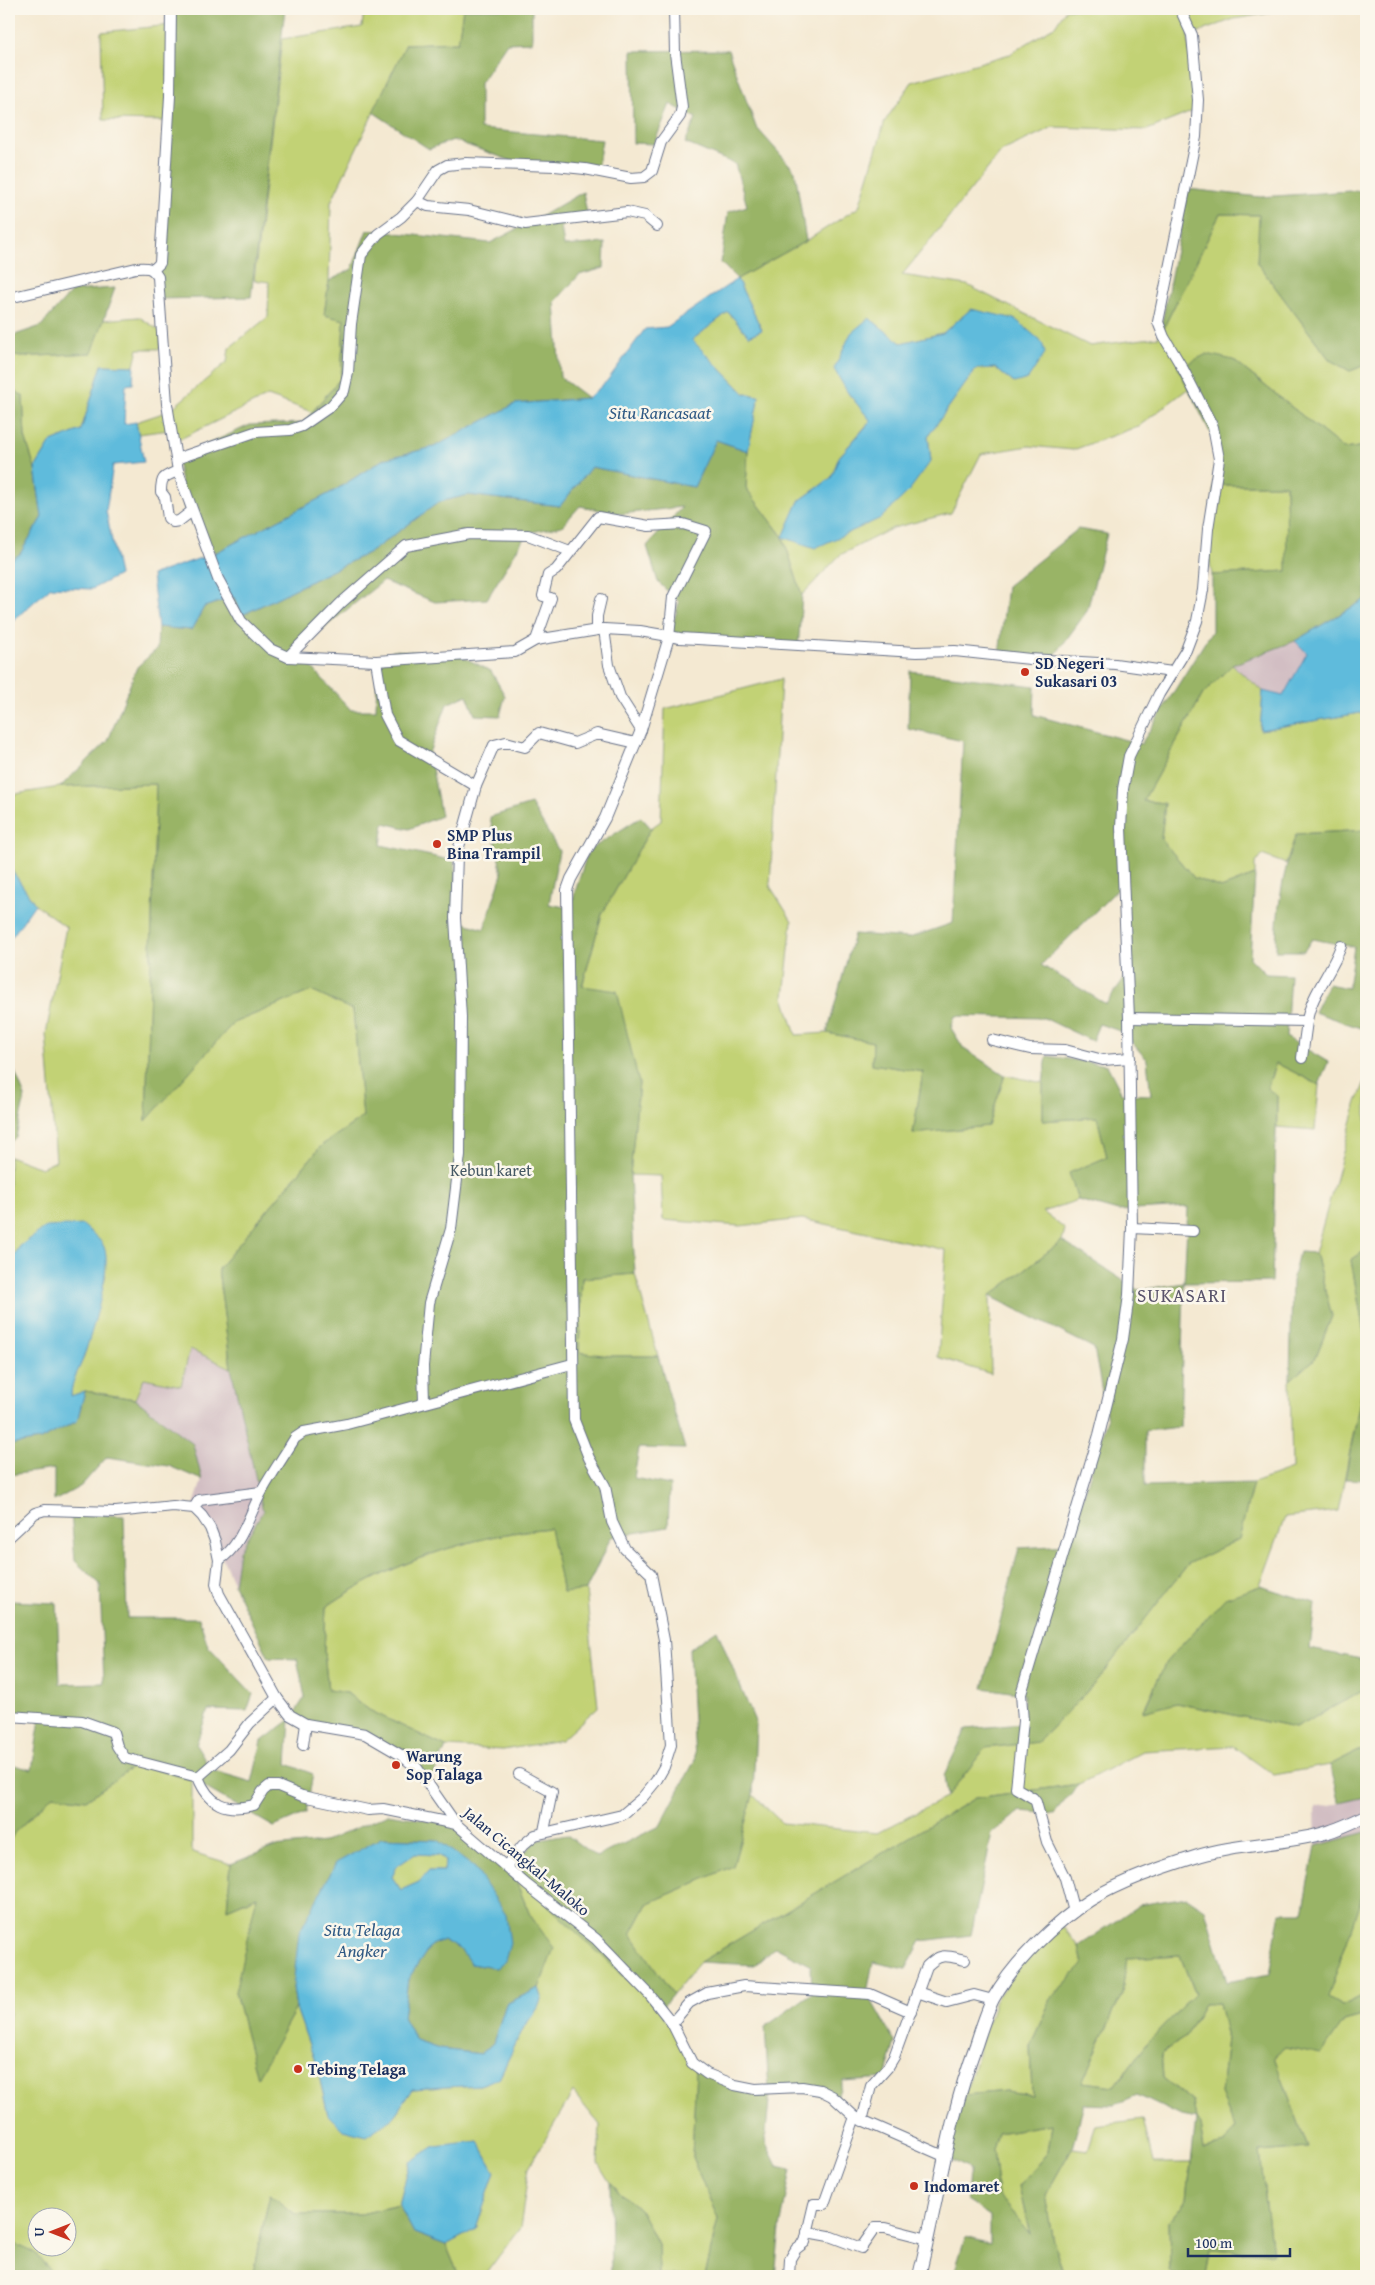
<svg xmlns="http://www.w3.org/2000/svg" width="1375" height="2285" font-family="'Gentium Book Plus',serif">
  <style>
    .industrial { fill: #d2bec3 }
    .green { fill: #c2d274; stroke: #6e8069; fill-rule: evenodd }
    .forest { fill: #99b466; stroke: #5a7262; fill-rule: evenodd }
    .water { fill: #5ebbdc; stroke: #3c759d; fill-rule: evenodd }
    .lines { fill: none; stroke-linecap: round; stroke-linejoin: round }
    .minor-casing { stroke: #677087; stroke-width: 12 }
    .major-casing { stroke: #677087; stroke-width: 14 }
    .minor { stroke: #fff; stroke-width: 10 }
    .major { stroke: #fff; stroke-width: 12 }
    .poi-dot { fill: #c8321e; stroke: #fbf7ec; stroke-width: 2 }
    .labels { text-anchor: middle; stroke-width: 5; stroke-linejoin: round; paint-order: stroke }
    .poi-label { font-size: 16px; font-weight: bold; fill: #1b2f5e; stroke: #fbf7ec; text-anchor: start }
    .park-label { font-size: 16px; fill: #455864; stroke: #fbf7ec }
    .street-label { font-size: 16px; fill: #1b2f5e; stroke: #fbf7ec }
    .water-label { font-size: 18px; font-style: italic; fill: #2f5984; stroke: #fbf7ec }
    .quarter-label { font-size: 19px; letter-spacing: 1px; fill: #5a546c; stroke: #fbf7ec }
  </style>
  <rect width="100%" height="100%" fill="#fbf7ec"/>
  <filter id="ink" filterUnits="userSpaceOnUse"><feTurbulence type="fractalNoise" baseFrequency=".02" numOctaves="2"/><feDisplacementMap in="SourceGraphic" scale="10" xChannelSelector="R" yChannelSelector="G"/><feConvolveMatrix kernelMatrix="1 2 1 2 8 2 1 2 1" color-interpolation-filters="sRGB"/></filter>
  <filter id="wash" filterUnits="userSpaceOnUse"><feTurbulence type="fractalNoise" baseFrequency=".0096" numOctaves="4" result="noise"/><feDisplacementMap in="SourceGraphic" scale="20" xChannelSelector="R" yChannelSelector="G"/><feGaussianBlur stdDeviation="1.12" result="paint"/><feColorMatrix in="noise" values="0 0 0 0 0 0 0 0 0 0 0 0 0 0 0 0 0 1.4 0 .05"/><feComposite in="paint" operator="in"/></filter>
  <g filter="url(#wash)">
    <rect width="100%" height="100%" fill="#f4e9d2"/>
    <g class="industrial">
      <polygon points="1295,641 1307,653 1283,696 1263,691 1232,665"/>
      <polygon points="190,1349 231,1368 263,1511 239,1551 234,1585 211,1531 193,1508 202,1480 193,1444 135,1399 144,1378"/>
      <polygon points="1366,1797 1366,1832 1316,1846 1315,1808"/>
    </g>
    <g class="green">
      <polygon points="364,9 463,9 458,42 406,44 331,202 329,281 324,315 344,319 341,378 312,412 268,396 174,442 170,430 138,434 136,422 169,411 227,362 229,348 268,317 269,282 254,280 282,39 362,27"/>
      <path d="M1066,9H1274L1270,13L1234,19L1188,36L1194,111L1147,130L1053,127L1002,151L902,275L967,285L1090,346L1159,337L1220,214L1260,215L1257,263L1330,360L1350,371L1366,365V446L1344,449L1233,360L1189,388L1139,426L1073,450L1029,446L981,454L951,513L893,528L840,555L802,595L783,537L746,488L748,451L759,396L745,394L692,340L728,312L749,336L762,330L737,279L806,241L859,207L885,121L912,82L1010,54L1055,26ZM971,309L1014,383L995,368L976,369L928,436L931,461L784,537L799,501L831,478L839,457L871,420L848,393L869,318L901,343L943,333Z"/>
      <polygon points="171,25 166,121 103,120 101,32"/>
      <polygon points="139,317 162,332 160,349 138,349 134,366 102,365 81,430 51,442 35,468 25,437 23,396 9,387 9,355 21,357 92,353 102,320"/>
      <polygon points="1214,485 1286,485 1288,571 1212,575 1209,559"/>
      <polygon points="1232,665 1263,691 1260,730 1366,712 1366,830 1296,834 1286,864 1262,855 1255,864 1255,875 1221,888 1194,878 1161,839 1165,803 1143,801 1203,694"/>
      <polygon points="781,679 770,886 792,921 784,997 796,1035 827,1033 873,1042 872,1064 923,1072 913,1134 988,1126 1005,1075 1043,1083 1043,1121 1097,1117 1107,1157 1070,1173 1078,1200 1043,1212 1065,1229 1062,1241 990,1296 991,1374 938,1357 946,1250 802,1219 740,1226 663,1220 661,1176 630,1175 639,1083 582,987 602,914 651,828 661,821 665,709"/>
      <polygon points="156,784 146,1120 233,1023 311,991 353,1010 363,1117 322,1145 218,1269 231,1368 190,1349 181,1386 144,1378 135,1399 85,1391 71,1396 72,1382 84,1357 106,1275 20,1246 9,1265 9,1156 41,1168 56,1161 46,1034 66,927 35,904 9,866 9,795 60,787"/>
      <polygon points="1276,1063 1319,1085 1315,1130 1277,1127 1277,1096 1267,1089"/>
      <polygon points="1366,1079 1366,1250 1351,1260 1366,1344 1366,1370 1338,1511 1285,1517 1260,1586 1225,1599 1166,1662 1143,1711 1177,1703 1295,1728 1366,1689 1366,1747 1330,1765 1274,1775 1233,1746 1143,1751 1079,1784 975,1798 700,1962 673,1994 631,1934 647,1904 733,1866 753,1795 782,1823 877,1833 947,1797 985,1748 1038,1742 1096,1682 1188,1564 1239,1539 1253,1483 1292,1469 1290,1380 1315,1359 1332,1316 1315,1253 1357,1102"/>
      <polygon points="635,1274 658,1356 611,1356 579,1353 582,1278"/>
      <path d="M551,1528L563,1593L586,1590L598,1707L561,1740L503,1750L446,1747L369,1710L347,1693L328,1690L324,1652L326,1607C390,1563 472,1535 551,1528Z"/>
      <path d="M137,1764L192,1780V1852L231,1864L227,1909L258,1896L235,1992L257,2077L296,2008L317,2067L328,2115L393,2118L412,2089L480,2085L499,2078L524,2027L538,2008L542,1997L539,1988L553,1948L530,1915L511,1870L660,2010L696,2068L692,2157L718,2219L705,2276H659L658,2244L641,2211L610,2183L598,2163L600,2125L573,2092L529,2167L520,2228L484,2276H459L446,2245L476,2229L495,2172L478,2141L410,2162L399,2205L361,2214H295L270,2194L252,2276H55L35,2253L11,2243L9,2241V1843L14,1833L53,1795L86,1800ZM38,2218H68V2248H38Z"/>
      <polygon points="415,1854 439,1855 445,1860 444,1871 429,1871 419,1882 401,1890 392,1877 397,1866"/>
      <polygon points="1366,1884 1366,1994 1342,2006 1327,1999"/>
      <polygon points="1061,1925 1079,1946 1083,1965 1052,1997 1030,2046 1032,2095 1006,2091 965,2095 995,2000 1026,1958"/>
      <polygon points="1180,1955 1195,1995 1147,2043 1115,2086 1082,2082 1122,1994 1126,1958"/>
      <polygon points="1219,2003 1227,2038 1221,2094 1235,2127 1224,2144 1204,2149 1200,2125 1196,2119 1193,2102 1163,2078 1161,2053 1184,2038 1204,2004"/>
      <polygon points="1366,2015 1366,2276 1205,2276 1209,2250 1272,2254 1260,2152 1308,2148 1274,2057 1286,2047 1321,2053 1344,2021"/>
      <polygon points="1143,2119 1153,2163 1191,2163 1187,2199 1169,2221 1170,2271 1174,2276 1064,2276 1052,2236 1045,2196 1072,2148 1088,2150 1096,2125"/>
      <polygon points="1052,2124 1048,2152 1019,2186 1030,2235 998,2195 993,2150 998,2133"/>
    </g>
    <g class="forest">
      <polygon points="171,9 285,9 251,297 158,299"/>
      <polygon points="463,9 532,9 532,42 507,43 480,83 480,129 602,140 597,170 523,165 453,140 429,149 373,112 406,44 458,42"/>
      <polygon points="728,50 756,127 795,171 806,241 737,279 721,263 728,212 747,206 735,164 685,143 696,118 670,104 654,144 633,143 632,51"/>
      <polygon points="1188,189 1260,197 1366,190 1366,365 1350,371 1330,360 1257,263 1259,215 1220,214 1159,337"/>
      <polygon points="583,192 587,214 561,227 564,246 605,243 604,268 579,275 555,302 560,377 588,398 515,404 434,447 384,459 334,491 215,553 186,514 177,458 250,425 303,423 341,378 344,320 324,315 329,281 352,269 367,230 490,243 529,223"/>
      <polygon points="115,288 92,353 21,357 9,355 9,337 41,326 72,291"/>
      <path d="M1207,354L1233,360L1344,449L1366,446V599L1295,641L1232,665L1203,694L1143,801L1165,803L1161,839L1194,878L1221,888L1255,875L1250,958L1266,974L1290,975L1286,1037L1328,1062L1319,1085L1276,1063L1267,1088L1277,1096L1272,1282L1184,1283L1180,1427L1145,1431V1486L1253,1483L1239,1539L1188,1564L1096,1682L1038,1742L985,1748L947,1797L944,1776L966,1729L1022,1724L1024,1694L983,1688L1019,1548L1069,1545L1107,1419L1094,1348L990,1296L1062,1241L1138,1290L1184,1283L1188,1207L1118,1211L1078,1200L1069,1173L1107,1157L1097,1117L1043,1121V1083L1047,1056L1107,1065L1122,1094L1151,1095L1147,1060L1123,1032L1099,1024L1092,1041L1044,1018L955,1016L951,1028L964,1049L1005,1075L988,1126L913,1134L923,1072L872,1064L873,1042L827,1033L854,934L909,938L953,923L963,741L908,729L910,671L1035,686L1034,715L1141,744L1212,631V575L1287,571L1286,485H1214L1217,446L1178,368ZM1119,888L1130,970L1106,1004L1041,965Z"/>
      <polygon points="9,387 23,396 25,437 35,468 42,517 20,554 9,561"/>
      <path d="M716,440L748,451L746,488L783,537L802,595L798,649L670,636L679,602L658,582L647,546L682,507L621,514L580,506L562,526L527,533L487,599L435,602L383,581L296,650L351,710H376L377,670L393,650L459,655L491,671L505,696L500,716L475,715L467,695L447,704L429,753L441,816L409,829L384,823L381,845L454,861L461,922L484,929L502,874L490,817L531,804L559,851L549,904L570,908L588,851L641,817L651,828L602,914L582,986L617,991L639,1083L630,1175L635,1274L582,1278L579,1352L611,1356H658L685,1449L639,1448L634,1478L670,1485L668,1527L611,1537L586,1590L563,1593L550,1528C473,1535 389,1563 326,1607L324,1652L328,1690L347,1693L369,1710L446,1747L431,1780L365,1735L290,1720L287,1764L313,1774L306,1813L274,1827L192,1780L137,1764L86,1800L53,1795L14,1833L9,1843V1785L14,1765L32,1770L40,1719L9,1713V1601L57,1603L60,1684L104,1683L100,1584L75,1561L71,1513L124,1516L127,1618H199L208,1646L253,1694L247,1711L208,1710L196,1745L211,1770L252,1782L262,1741L290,1720L305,1697L297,1659L269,1658L234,1585L239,1551L263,1511L231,1368L218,1269L322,1145L363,1117L353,1010L311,991L233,1023L146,1121L156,784L60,787L108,741L137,667L157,649L158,627L191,630L204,607L234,597L242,615L372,551L439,502L468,495L560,506L591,467L694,487Z"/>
      <polygon points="1078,529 1107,534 1087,611 1053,658 999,656 1007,586"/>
      <path d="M1366,830V1030L1314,1012L1328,984L1348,988L1354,947L1312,939L1304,951H1276C1276,912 1283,871 1296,834Z"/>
      <polygon points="9,1057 25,1097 16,1137 9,1144"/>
      <polygon points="1366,1250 1366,1344 1351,1260"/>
      <polygon points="1299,1252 1315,1253 1332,1316 1315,1359 1290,1380 1292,1281"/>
      <polygon points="1366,1370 1366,1475 1365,1480 1345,1479"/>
      <polygon points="85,1391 135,1399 193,1444 202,1480 169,1466 107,1457 81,1486 54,1501 54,1469 9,1475 9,1445 40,1440 77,1421"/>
      <polygon points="1260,1586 1315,1603 1310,1649 1366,1660 1366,1689 1295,1728 1177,1703 1143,1712 1166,1662 1225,1598"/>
      <polygon points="717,1630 756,1724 753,1795 733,1866 647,1904 631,1934 673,1994 660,2010 512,1872 530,1915 554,1948 539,1988 506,2004 493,2043 481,2054 439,2049 416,2041 403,2017 408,1979 431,1945 443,1940 461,1950 471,1964 496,1968 437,1840 381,1838 293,1987 296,2008 257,2078 235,1992 257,1896 227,1909 231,1864 274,1847 324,1842 388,1814 456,1825 511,1870 534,1841 567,1835 596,1857 660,1826 695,1760 689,1649"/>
      <polygon points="1366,1747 1366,1797 1340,1803 1330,1765"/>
      <polygon points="1079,1784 1054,1814 1020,1811 992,1834 971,1935 921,1941 906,1969 873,1962 867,1993 895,2042 885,2078 843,2081 835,2102 816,2093 770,2092 765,2141 777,2166 791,2169 780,2229 775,2276 705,2276 718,2219 692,2157 696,2068 747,2093 769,2092 765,2027 812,1993 811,1966 775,1947 755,1965 700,1962 975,1798"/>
      <path d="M1366,1832V1884L1328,1998L1342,2006L1366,1994V2015L1344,2021L1321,2054L1286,2047L1274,2057L1308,2148L1260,2152L1272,2254L1209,2250L1205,2276H1174L1170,2271L1169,2221L1187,2199L1196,2119L1181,2116L1137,2095L1114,2105L1084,2104L1072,2148L1045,2196L1052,2236L1064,2276H953L966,2236L990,2243V2216L967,2201L969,2169L945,2156L965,2095L1006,2091L1032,2095L1030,2046L1052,1997L1083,1965L1079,1946L1139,1905L1187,1897L1205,1909L1227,1982L1269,1974L1280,1912H1303L1316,1846ZM1180,1955L1195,1994L1147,2043L1115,2086L1082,2082L1122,1994L1127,1958ZM1219,2003L1227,2038L1221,2094L1235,2127L1224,2144L1204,2149L1200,2125L1196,2119L1193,2102L1163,2078L1161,2053L1184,2038L1204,2004ZM1052,2124L1048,2152L1019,2186L1030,2234L998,2195L993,2150L998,2133Z"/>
      <polygon points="610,2183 641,2211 658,2244 659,2276 611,2276"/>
      <polygon points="270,2194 295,2214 361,2214 399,2205 414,2233 446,2245 459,2276 252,2276"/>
      <polygon points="9,2241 35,2253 55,2276 9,2276"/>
    </g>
    <g class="water">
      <polygon points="737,279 762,330 749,336 728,312 692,340 745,394 759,396 748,451 716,440 694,487 591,467 560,506 468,495 439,502 372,551 242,615 234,597 204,607 191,630 158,627 152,575 215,553 334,491 384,459 434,447 515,404 588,398 607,381 645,329 667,327"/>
      <polygon points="971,309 1015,319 1042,342 1045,353 1028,379 1014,383 995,368 976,369 928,436 931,461 908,492 881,518 815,548 783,537 799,501 831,478 839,457 871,421 848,393 834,369 851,333 869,318 901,343 943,333"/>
      <polygon points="102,365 134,366 133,384 126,385 124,424 136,422 144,462 113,465 106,511 119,575 92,589 51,587 9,624 9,561 20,554 42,517 35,468 51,442 81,430"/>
      <polygon points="1366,599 1366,712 1260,730 1263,691 1283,696 1307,653 1295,641"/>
      <polygon points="9,866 35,904 9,941"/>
      <path d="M83,1225C89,1231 101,1239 104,1247C113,1267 91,1334 84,1356C79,1371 71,1380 71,1396L85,1391L77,1421L40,1440L9,1445V1265L20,1246L46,1227Z"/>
      <path d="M381,1838L437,1840L475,1868L506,1915L510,1943L505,1961L496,1968L471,1964L461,1950L443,1940L431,1945L408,1979L403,2017L416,2041L439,2049L481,2054L493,2043L506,2004L539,1988L542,1997L538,2008L524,2027L499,2078L480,2085L412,2089L393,2118L366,2136L343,2130L328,2115L317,2067L296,2008L293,1987L299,1933L336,1863ZM415,1854L439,1855L445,1860L444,1871H429L419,1882L401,1890L392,1877L397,1866Z"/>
      <polygon points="478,2141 495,2172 476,2229 446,2245 414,2233 399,2205 410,2162 435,2146"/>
    </g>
  </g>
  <g filter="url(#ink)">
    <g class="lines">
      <defs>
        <g id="minor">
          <polyline points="417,201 428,206 469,210 525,224 627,212 645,216 657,226"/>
          <polyline points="154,269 160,263 170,96 171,9"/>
          <path d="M9,298L136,268C147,267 152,267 158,277L167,404L178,471L218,579L241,621L270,649L288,657L376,661L515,652L536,640L604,629L640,631L680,638L916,652L955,651L1030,659L1115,664L1172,672"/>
          <polyline points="176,459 255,432 290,430 302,426 331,406 344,391 348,373 351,324 361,255 378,234 401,217 417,201 438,170 447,165 466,163 555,166 585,169 631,178 644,177 652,171 661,142 680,116 682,107 675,53 674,9"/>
          <path d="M178,471C164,477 161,476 161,492L165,497L168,518L173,522L179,521L192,511"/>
          <polyline points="604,629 609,665 620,697 641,730"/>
          <polyline points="597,630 597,616 601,599"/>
          <polyline points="288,657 341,603 406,546 469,534 528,535 570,551"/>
          <polyline points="376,661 385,715 398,740 476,786"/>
          <path d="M1129,1018L1307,1021C1311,994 1332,972 1341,946"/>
          <polyline points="992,1040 1030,1049 1065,1050 1103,1060 1130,1058"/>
          <polyline points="1302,1058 1307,1021"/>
          <polyline points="1132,1228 1193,1231"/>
          <polyline points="424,1402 423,1366 429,1303 451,1229 460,1155 461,1017 455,918 457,854 476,786 494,745 506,742 525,747 539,733 575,743 597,734 636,743"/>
          <polyline points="194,1508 199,1500 261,1492"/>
          <polyline points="9,1537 35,1513 45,1510 116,1512 173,1506 194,1508 202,1516 210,1528 215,1541 219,1560 216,1584 219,1594 277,1698 290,1715 306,1724 365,1734 401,1755 417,1768 456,1824 527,1885 596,1939 649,1994 672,2023 692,2063 707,2074 735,2085 755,2089 802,2087 820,2090 832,2096 855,2117 944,2156"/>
          <path d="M219,1560C242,1546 249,1514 262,1491C272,1473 284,1456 295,1438L304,1432L347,1424L572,1364"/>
          <path d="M9,1716L82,1721L113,1732L117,1746L125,1758L198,1777C209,1805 226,1812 254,1805L263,1791L269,1786H278L302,1796L368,1810L383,1809L456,1824"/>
          <polyline points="303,1745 306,1724"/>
          <polyline points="519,1774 552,1792 544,1831"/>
          <polyline points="198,1777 229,1750 250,1723 277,1698"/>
          <polyline points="506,1866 523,1845 535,1835 622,1815 642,1798 656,1781 664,1767 671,1745 664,1640 651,1574 625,1549 612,1522 605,1486 589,1458 574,1420 567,890 571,879 605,818 641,730 669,637 673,597 706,531 683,524 649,526 598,517 556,570 548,575 543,596 551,598 536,640"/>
          <polyline points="1074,1912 1065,1878 1047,1842 1036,1802 1033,1798 1016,1788 1023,1721 1021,1694 1099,1435 1123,1339 1129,1295 1132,1228 1129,1018 1121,828 1123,789 1129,756 1159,694 1186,650 1197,621 1203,590 1208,529 1219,459 1213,427 1183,369 1164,337 1158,322 1196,137 1198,100 1192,35 1180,9"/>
          <polyline points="917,1992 947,2002 974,1995 993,2000"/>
          <polyline points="672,2023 689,2003 707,1993 744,1986 870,1994 911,2012"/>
          <path d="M862,2121L871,2086L888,2067L894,2057L927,1966C941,1952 947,1956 965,1960"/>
          <polyline points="807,2232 829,2236 861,2248 875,2228 885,2228 928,2239"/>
          <polyline points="789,2276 790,2259 796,2249 805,2242 814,2204 824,2204 855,2117"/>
        </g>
        <path id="major" d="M919,2276C938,2199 948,2120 976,2045C981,2030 986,2013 993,1999C1013,1963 1055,1922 1090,1900C1121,1881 1160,1868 1195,1857C1235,1844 1279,1845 1321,1834C1337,1830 1351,1823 1366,1816"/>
      </defs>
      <use href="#minor" class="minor-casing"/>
      <use href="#major" class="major-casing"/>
      <use href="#minor" class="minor"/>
      <use href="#major" class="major"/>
    </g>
  </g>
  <g class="poi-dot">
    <circle cx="1025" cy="672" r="5"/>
    <circle cx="437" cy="844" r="5"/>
    <circle cx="396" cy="1765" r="5"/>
    <circle cx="298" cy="2069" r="5"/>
    <circle cx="914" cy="2186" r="5"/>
  </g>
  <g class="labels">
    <g class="poi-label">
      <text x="1035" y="669">SD Negeri<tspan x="1035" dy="18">Sukasari 03</tspan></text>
      <text x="447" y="841">SMP Plus<tspan x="447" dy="18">Bina Trampil</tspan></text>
      <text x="406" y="1762">Warung<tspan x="406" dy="18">Sop Talaga</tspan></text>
      <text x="308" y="2075">Tebing Telaga</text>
      <text x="924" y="2192">Indomaret</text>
    </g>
    <g class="park-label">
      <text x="491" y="1176">Kebun karet</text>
    </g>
    <g class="street-label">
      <text transform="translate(527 1861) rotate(40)" y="6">Jalan Cicangkal–Maloko</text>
    </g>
    <g class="water-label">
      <text x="660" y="419">Situ Rancasaat</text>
      <text x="362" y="1936">Situ Telaga<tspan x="362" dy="21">Angker</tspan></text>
    </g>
    <g class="quarter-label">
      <text x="1182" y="1302">SUKASARI</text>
    </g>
  </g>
  <rect width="1375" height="2285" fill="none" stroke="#fbf7ec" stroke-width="30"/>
  <g transform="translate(52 2232) rotate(270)"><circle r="24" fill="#fbf7ec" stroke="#a1a7b3"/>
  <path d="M0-4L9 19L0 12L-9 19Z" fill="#c8321e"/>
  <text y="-8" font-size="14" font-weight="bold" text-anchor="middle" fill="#1b2f5e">U</text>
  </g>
  <path d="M1188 2248v8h102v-8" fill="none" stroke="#1b2f5e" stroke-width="2.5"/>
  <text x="1195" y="2248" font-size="15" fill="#1b2f5e" stroke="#fbf7ec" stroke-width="4" paint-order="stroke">100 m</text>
</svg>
